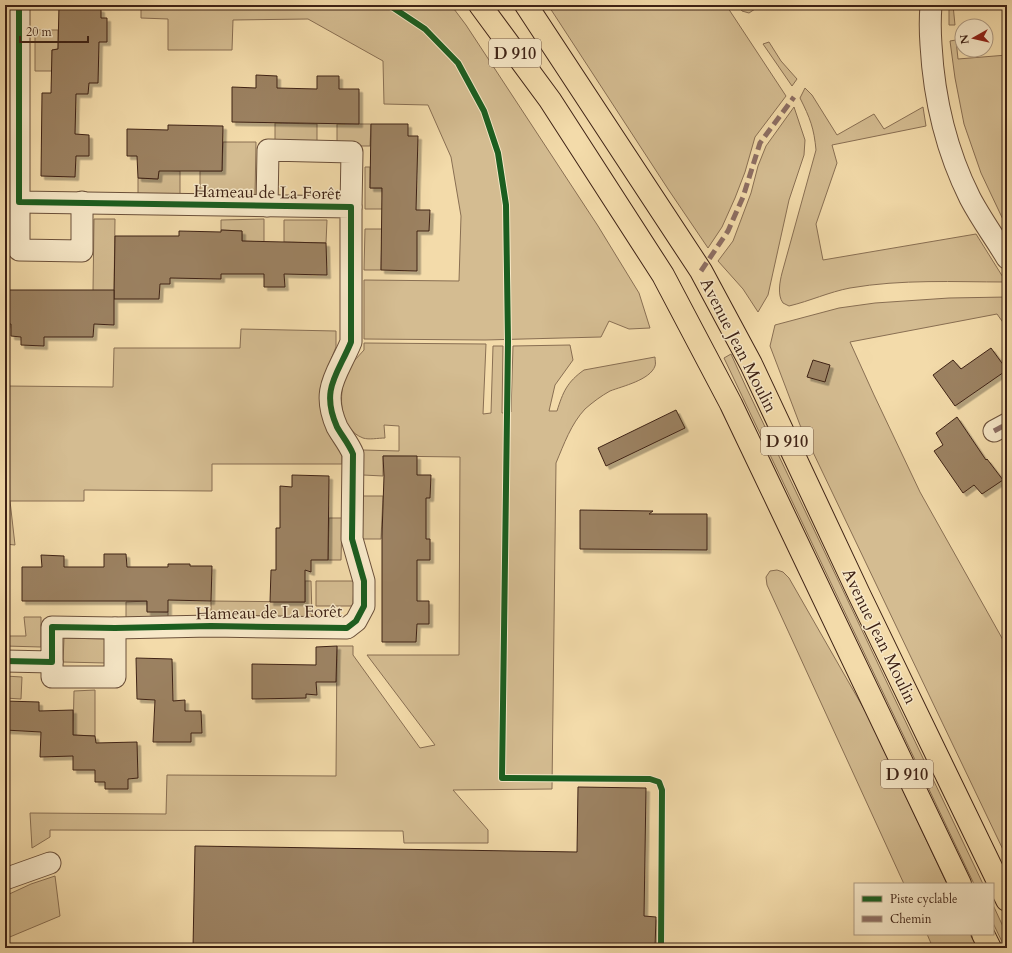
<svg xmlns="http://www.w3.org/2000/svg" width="1012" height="953" font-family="Cardo,serif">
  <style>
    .green { fill: #d4bc91; stroke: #896f53 }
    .building { fill: #9c8262; stroke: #3e2215; filter: url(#shadow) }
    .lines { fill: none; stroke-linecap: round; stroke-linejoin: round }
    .minor-casing { stroke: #6b503a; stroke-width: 23 }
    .primary-casing { stroke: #3e2215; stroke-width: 24 }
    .minor { stroke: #f7e8c8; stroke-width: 21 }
    .primary { stroke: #f3dbaa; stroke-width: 22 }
    .quiet { stroke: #8d6e63; stroke-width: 5; stroke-dasharray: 10 5; stroke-linecap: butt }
    .cycleway-casing { stroke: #f7e8c8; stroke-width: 8 }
    .cycleway { stroke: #1b5e20; stroke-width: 6 }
    .labels { text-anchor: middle; stroke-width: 3; stroke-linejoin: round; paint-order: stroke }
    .shield { fill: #f7e8c8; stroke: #765d4b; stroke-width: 1 }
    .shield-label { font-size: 16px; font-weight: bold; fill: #3e2215 }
    .street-label { font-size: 17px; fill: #3e2215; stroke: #f7e8c8 }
  </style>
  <defs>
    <filter id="shadow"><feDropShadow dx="3.5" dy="3.5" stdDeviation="0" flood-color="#0004"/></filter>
  </defs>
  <rect width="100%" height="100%" fill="#f3dbaa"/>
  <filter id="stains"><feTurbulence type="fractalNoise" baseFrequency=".005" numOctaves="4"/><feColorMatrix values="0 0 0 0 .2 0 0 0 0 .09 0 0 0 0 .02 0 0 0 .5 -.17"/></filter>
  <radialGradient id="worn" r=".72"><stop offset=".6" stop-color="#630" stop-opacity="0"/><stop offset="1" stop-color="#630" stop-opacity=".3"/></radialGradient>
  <g class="green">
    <polygon points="141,5 451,5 466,25 598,226 639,293 650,328 629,329 609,321 601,337 485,340 364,339 364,280 459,281 461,216 451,157 428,105 384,104 383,61 308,19 233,20 232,50 168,50 168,19 141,18"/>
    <polygon points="548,5 726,5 786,96 755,137 745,172 735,198 722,227 708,248 668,189"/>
    <polygon points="738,5 761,5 749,13 742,11"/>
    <polygon points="949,5 953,5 955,25 949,25"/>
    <polygon points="35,30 58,30 58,49 52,50 52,71 35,71"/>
    <polygon points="956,40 958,59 1007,55 1007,228 981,173 964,124 955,78 950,41"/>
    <polygon points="769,42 781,61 797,79 792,86 763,44"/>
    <path d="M805,88L812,95L837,135L874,114L884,129L923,107L926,126L832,145L837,163L816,224L823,260L976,234L1006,282C954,282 902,279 850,288C829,292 810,301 789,306C787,305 785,304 783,303C777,295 780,281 782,273L816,150C814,128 810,118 800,98Z"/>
    <polygon points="794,107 805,140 804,155 789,200 768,295 758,312 743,289 718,261 733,241 751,193 758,166 766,146"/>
    <polygon points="275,123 317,124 317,145 275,144"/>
    <polygon points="337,124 371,124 370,146 337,146"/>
    <polygon points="223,142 256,142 255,196 200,194 200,171 222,171"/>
    <polygon points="5,158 7,158 6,253 5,253"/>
    <polygon points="365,167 370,167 370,188 382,188 383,209 365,209"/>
    <polygon points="159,170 180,171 180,194 138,194 138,178 158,179"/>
    <polygon points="94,219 115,219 114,291 93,291"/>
    <polygon points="264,219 264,242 242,241 242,231 221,230 221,220"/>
    <polygon points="284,220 327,220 326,243 284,242"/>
    <polygon points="365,229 382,229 381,270 364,270"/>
    <polygon points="1007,297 1007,328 997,314 850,342 874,395 920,492 1007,647 1007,858 800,425 770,346 775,325 839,308 875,303 949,298"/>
    <polygon points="241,329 336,331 336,347 322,381 320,395 324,422 331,438 342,454 342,464 212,464 212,491 84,490 84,501 10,501 15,545 5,544 5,386 113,387 114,348 240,348"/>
    <path d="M364,343L486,344L483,414L491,413L493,346H503L502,413L511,412L513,346L570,345L573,360L555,385L549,411H557C563,392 567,382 584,370L655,357C655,360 656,364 655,366C650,380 623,386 610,391C601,396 593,402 585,409C571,424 564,444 556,463L552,789L453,790L488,830V843H404L403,831L50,830V837L32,848L30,813L166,814L167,775L336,776L337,646H353V655L420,748L435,745L367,655H459L460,457L383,456V476L363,475V450L399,451V426L384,425L385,438C378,438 369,440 363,438C339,429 338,395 346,375C349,365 357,358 364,350Z"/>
    <polygon points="731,354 746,387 983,884 974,884 724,358"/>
    <polygon points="363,496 383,496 381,539 362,539"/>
    <polygon points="329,518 342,518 341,560 328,560"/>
    <polygon points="777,570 783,572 789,578 868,716 947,884 904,884 767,585 766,577 770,571"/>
    <polygon points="305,581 311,581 312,617 211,615 211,601 305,602"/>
    <polygon points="316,581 354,581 353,606 316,606"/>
    <polygon points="147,601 147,611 168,612 168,619 126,619 126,602"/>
    <polygon points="24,617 41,617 41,647 5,646 5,636 26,636"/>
    <polygon points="64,638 106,639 106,663 63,662"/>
    <polygon points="5,676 22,677 21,699 5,698"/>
    <polygon points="95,690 95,736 73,735 74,691"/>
    <polygon points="55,876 60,916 5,939 5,896 31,884"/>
    <polygon points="993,905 1007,935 1007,948 1005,948 993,923"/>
    <polygon points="927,934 970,934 977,948 933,948"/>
  </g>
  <g class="building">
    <polygon points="59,5 89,5 89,8 101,9 101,18 107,18 107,42 99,42 98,83 89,83 88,94 76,94 75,134 89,135 89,156 76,156 75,177 41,176 42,93 51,93 52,50 58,49"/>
    <polygon points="256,75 277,76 277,88 317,89 317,76 339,76 339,89 359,89 359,124 232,122 232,87 256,88"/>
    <polygon points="371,124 408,124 408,136 418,136 416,210 430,210 429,231 417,231 417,271 381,270 382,188 370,188"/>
    <polygon points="168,125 223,126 222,171 159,171 158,179 138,178 137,156 127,156 127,129 168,130"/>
    <polygon points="221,230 242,231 242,241 326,243 327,275 284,274 285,287 264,287 264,274 221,274 221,279 170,278 170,284 160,284 159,299 114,299 115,236 179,236 179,231 221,232"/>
    <polygon points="5,290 114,290 114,325 94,324 93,337 44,337 44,346 21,345 21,337 11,336 11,324 5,324"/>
    <polygon points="991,348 1007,370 955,406 933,375 953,360 961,369"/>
    <polygon points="813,360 830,365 825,382 807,377"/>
    <polygon points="676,410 685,428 606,466 598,448"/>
    <polygon points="957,417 986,460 987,459 1003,480 982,494 974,485 963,493 934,451 943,445 936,433"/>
    <polygon points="383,456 417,456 417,475 431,475 430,498 426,498 426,539 430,539 430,560 417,560 417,601 429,601 429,624 417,624 416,642 382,642 382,535 384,476"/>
    <polygon points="292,475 329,476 328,560 311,560 311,572 305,570 305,602 270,602 271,570 276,570 276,528 280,528 280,486 292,487"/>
    <polygon points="580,510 653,511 649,514 707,514 707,550 580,549"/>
    <polygon points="104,554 126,554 127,567 168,567 168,564 190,564 190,566 212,566 211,601 168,600 168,612 147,612 147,601 22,601 22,567 42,567 41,555 64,556 64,567 104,567"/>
    <polygon points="337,646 336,682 316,682 317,695 306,694 306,698 252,699 252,664 316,665 316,647"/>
    <polygon points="136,658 172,659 173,701 185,700 185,711 201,711 202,733 191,733 191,742 153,742 155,700 137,699"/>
    <polygon points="5,701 39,702 39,711 73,710 73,735 95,736 96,743 137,742 138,778 128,779 128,789 105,789 105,782 95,782 95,770 73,770 73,756 40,757 41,732 5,730"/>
    <polygon points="578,787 646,788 644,916 656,917 655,948 193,948 195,846 577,852"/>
  </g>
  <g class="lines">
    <defs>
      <g id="minor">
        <path d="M931,5C930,18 930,31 931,45C934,98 946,150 970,198C981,219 995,238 1007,258"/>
        <polyline points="19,202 19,250 82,251 82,202"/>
        <polyline points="267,206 268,150 352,152 351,207"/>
        <polyline points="994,431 1007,424"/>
        <path d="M5,661L52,662V627L115,628L211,626L347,628L356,621L364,606V581L352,539L353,454C349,444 342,436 337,427C320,389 338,374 351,342V207L19,202V5"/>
        <polyline points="52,662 52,677 115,677 115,628"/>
        <polyline points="5,879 50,863"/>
      </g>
      <g id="primary">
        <polyline points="480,5 550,100 663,275 731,404 960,884"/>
        <polyline points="526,5 701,271 751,364 859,594 1007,900"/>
        <polyline points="983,934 990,948"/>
      </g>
    </defs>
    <use href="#minor" class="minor-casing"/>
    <use href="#primary" class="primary-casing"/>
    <use href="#minor" class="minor"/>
    <use href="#primary" class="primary"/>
    <g class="quiet">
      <polyline points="701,271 728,231 743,197 760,143 794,97"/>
      <polyline points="994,431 1007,424"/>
    </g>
    <defs>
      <g id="cycleway">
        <polyline points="389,5 425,29 458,63 484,111 498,153 506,205 508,342 502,778 650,779 659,782 662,790 661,948"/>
        <path d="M5,661L52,662V627L115,628L211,626L347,628L356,621L364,606V581L352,539L353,454C349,444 342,436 337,427C320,389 338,374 351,342V207L19,202V5"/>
      </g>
    </defs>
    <use href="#cycleway" class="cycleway-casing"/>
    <use href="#cycleway" class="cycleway"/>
  </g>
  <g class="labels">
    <g class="shield">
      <rect x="489" y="39" width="52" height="28" rx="3"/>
      <rect x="761" y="427" width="52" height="28" rx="3"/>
      <rect x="881" y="760" width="52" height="28" rx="3"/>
    </g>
    <g class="shield-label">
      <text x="515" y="59">D 910</text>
      <text x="787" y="447">D 910</text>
      <text x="907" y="780">D 910</text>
    </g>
    <g class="street-label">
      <text transform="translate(267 192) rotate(1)" y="6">Hameau de La Forêt</text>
      <text transform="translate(739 345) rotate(63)" y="6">Avenue Jean Moulin</text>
      <text transform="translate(269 612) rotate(-1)" y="6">Hameau de La Forêt</text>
      <text transform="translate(880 636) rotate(64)" y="6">Avenue Jean Moulin</text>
    </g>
  </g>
  <rect width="1012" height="953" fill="none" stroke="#f3dbaa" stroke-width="20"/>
  <rect x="6" y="6" width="1000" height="941" fill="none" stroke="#3e2215" stroke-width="2"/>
  <rect x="10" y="10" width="992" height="933" fill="none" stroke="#3e2215"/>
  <rect x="854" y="883" width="140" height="52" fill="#f7e8c8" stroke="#ad9980"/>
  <rect x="862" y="896" width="20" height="6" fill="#1b5e20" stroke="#ad9980"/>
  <text x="890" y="903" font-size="12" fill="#3e2215">Piste cyclable</text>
  <rect x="862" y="916" width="20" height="6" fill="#8d6e63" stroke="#ad9980"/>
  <text x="890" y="923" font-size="12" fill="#3e2215">Chemin</text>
  <g transform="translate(974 38) rotate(262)"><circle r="19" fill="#f7e8c8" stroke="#ad9980"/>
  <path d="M0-3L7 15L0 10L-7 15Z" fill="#8f2418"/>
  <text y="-6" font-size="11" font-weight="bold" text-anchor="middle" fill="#3e2215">N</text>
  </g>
  <path d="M20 36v6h68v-6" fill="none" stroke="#3e2215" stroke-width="2"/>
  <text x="26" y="36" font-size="12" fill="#3e2215" stroke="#f7e8c8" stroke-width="3" paint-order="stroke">20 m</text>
  <rect width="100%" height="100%" filter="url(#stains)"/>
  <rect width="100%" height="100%" fill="url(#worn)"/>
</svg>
